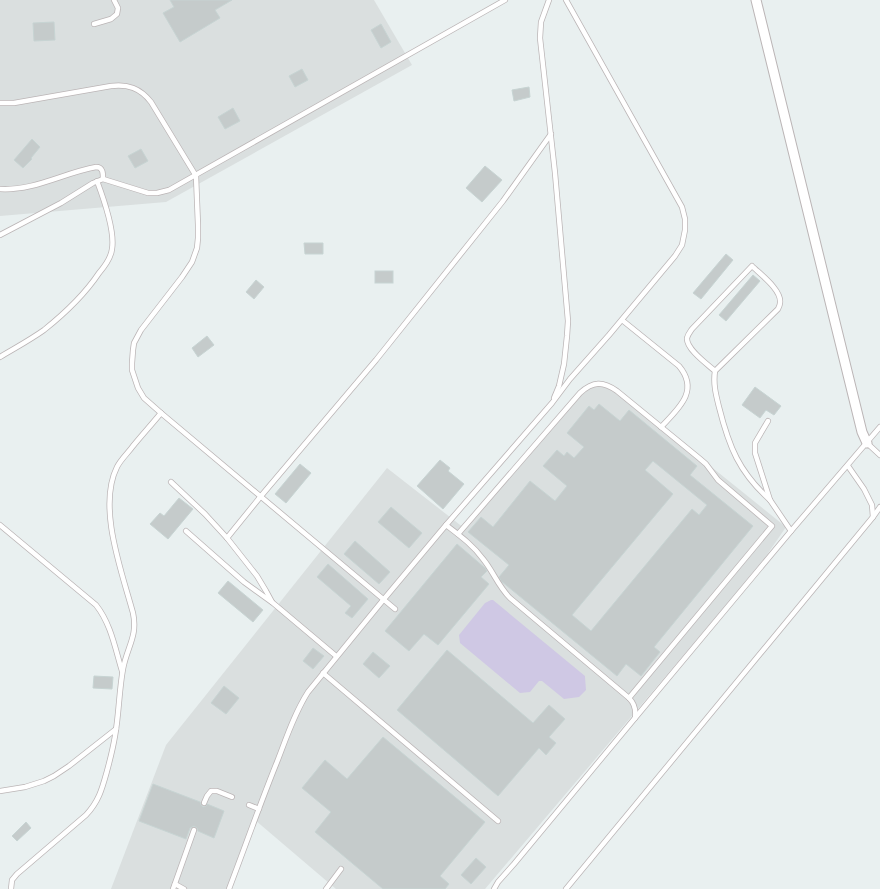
<svg xmlns="http://www.w3.org/2000/svg" width="880" height="889" font-family="Figtree,sans-serif">
  <style>
    .industrial { fill: #dadfdf }
    .green { fill: #cfc8e4 }
    .building { fill: #c5cbcb; stroke: #c7d4d3; fill-rule: evenodd }
    .lines { fill: none; stroke-linecap: round; stroke-linejoin: round }
    .lane-casing { stroke: #bbb5b6; stroke-width: 6 }
    .street-casing { stroke: #bbb5b6; stroke-width: 11 }
    .lane { stroke: #fff; stroke-width: 4.5 }
    .street { stroke: #fff; stroke-width: 9 }
  </style>
  <rect width="100%" height="100%" fill="#e9f0f0"/>
  <g class="industrial">
    <polygon points="0,0 374,0 412,65 166,202 0,216"/>
    <polygon points="597,383 617,391 786,527 760,565 485,889 336,889 255,820 229,889 111,889 166,745 387,468 464,528 580,393"/>
  </g>
  <polygon class="green" points="491,600 493,600 585,676 585,677 586,690 579,697 564,699 542,681 539,681 530,692 520,693 460,643 459,635 485,603"/>
  <g class="building">
    <polygon points="170,0 232,0 215,10 220,18 180,42 163,13 174,7"/>
    <polygon points="54,22 55,40 34,41 33,23"/>
    <polygon points="381,24 391,42 381,48 371,30"/>
    <polygon points="302,69 308,80 295,87 289,76"/>
    <polygon points="529,87 530,97 514,101 512,90"/>
    <polygon points="233,108 240,121 225,129 218,117"/>
    <polygon points="32,139 40,147 31,158 32,159 23,168 14,160"/>
    <polygon points="141,149 148,161 135,168 128,156"/>
    <polygon points="485,166 502,180 482,202 466,188"/>
    <polygon points="304,243 323,243 323,254 305,254"/>
    <polygon points="726,254 733,260 701,299 693,293"/>
    <rect x="375" y="271" width="18" height="12"/>
    <polygon points="753,275 760,281 726,321 719,315"/>
    <polygon points="256,280 264,287 254,299 246,292"/>
    <polygon points="207,336 214,345 198,357 192,348"/>
    <polygon points="755,387 781,406 774,415 766,410 760,418 742,405"/>
    <path d="M599,404L620,421L629,410L697,466L690,475L753,526L654,647L660,652L641,676L626,664L617,676L501,581L499,577L509,565L468,532L481,517L493,527L530,481L555,501L567,486L543,466L557,450L564,456L567,452L574,458L584,447L567,433L589,406L594,410ZM653,461L707,505L699,515L692,509L591,631L572,615L673,494L645,470Z"/>
    <polygon points="440,460 450,468 448,471 464,484 443,509 417,486"/>
    <polygon points="300,464 311,473 286,503 275,494"/>
    <polygon points="179,498 193,509 168,539 150,524 160,513 164,516"/>
    <polygon points="391,507 422,533 409,548 378,522"/>
    <polygon points="355,541 390,572 379,584 344,554"/>
    <polygon points="457,544 485,568 487,571 481,577 489,584 438,645 424,634 409,651 385,631"/>
    <polygon points="328,564 368,599 352,618 345,613 351,606 317,577"/>
    <polygon points="228,581 263,610 253,622 218,593"/>
    <polygon points="313,648 324,656 313,669 303,661"/>
    <polygon points="447,650 533,723 549,705 565,719 549,737 556,743 546,755 539,748 498,796 397,710"/>
    <polygon points="373,652 390,666 379,678 363,664"/>
    <polygon points="94,676 113,677 112,689 93,688"/>
    <polygon points="224,686 239,698 226,714 211,703"/>
    <polygon points="383,737 485,822 440,876 449,884 445,889 383,889 315,832 331,812 302,788 325,760 347,779"/>
    <polygon points="153,784 200,802 201,805 203,807 206,806 207,804 224,811 214,838 198,831 197,828 194,826 190,828 186,839 139,821"/>
    <polygon points="26,822 31,828 17,841 12,836"/>
    <polygon points="476,858 486,867 471,884 461,875"/>
  </g>
  <g class="lines">
    <defs>
      <g id="lane">
        <polyline points="549,0 541,22 540,38 555,173 568,321 567,336 564,364 559,386 554,398"/>
        <polyline points="94,24 111,19 117,14 118,8 114,0"/>
        <path d="M0,103H14L111,86C128,84 140,88 151,102L196,176L198,225V238L197,248L192,262L182,277L141,330L134,343L133,350L132,363V370L138,388L144,398L161,413"/>
        <path d="M0,189C34,191 63,173 96,167C103,167 103,173 103,179"/>
        <polyline points="0,235 61,203 93,183 103,179 148,193 157,193 169,190 505,0"/>
        <path d="M622,320L679,366C700,391 678,409 661,427"/>
        <path d="M0,357C15,348 30,340 44,330C64,314 85,294 99,273C105,266 111,258 112,249C115,232 103,197 97,181"/>
        <path d="M715,371C707,364 686,349 687,338C688,334 690,332 692,329L752,266C760,274 782,290 780,303C780,305 779,307 778,309L715,371C713,384 716,395 719,407C729,447 739,472 770,500"/>
        <polyline points="768,421 755,443 755,453 770,500 791,531"/>
        <polyline points="867,443 880,455"/>
        <polyline points="171,482 205,514 227,538 257,576 266,591 272,602"/>
        <polyline points="873,517 880,507"/>
        <path d="M0,525L96,605C111,624 115,648 122,671"/>
        <path d="M446,525C459,535 473,545 483,559C493,571 498,586 510,598L629,698C635,704 636,711 635,718L514,864L498,882L494,889"/>
        <polyline points="186,531 244,582 273,603 336,656"/>
        <path d="M458,534L580,393C593,381 603,381 617,391L699,458L706,464L718,480L772,526L629,698"/>
        <polyline points="227,538 261,496 376,360 503,201 551,134"/>
        <polyline points="323,673 498,821"/>
        <polyline points="635,718 791,531 880,427"/>
        <polyline points="0,791 25,787 44,781 54,776 69,766 116,729"/>
        <polyline points="204,803 207,796 211,791 217,791 232,797"/>
        <polyline points="249,805 259,809"/>
        <polyline points="175,884 184,889"/>
        <path d="M11,889L12,880L17,874L86,815C99,801 102,789 107,771C110,760 113,748 115,736C119,714 119,691 123,669C127,647 138,636 133,613C122,572 97,507 117,467C121,459 128,453 133,446C142,435 152,424 161,413L395,609"/>
        <polyline points="173,889 194,830"/>
        <path d="M229,889C245,847 260,804 277,762C286,739 294,714 308,692L384,599L446,525L552,403L570,379L609,335L675,256L682,245L685,230V219L682,207L566,0"/>
        <polyline points="326,889 341,869"/>
        <polyline points="566,889 873,517 872,505 864,489 848,466"/>
      </g>
      <polyline id="street" points="756,0 862,432 867,443"/>
    </defs>
    <use href="#lane" class="lane-casing"/>
    <use href="#street" class="street-casing"/>
    <use href="#lane" class="lane"/>
    <use href="#street" class="street"/>
  </g>
</svg>
